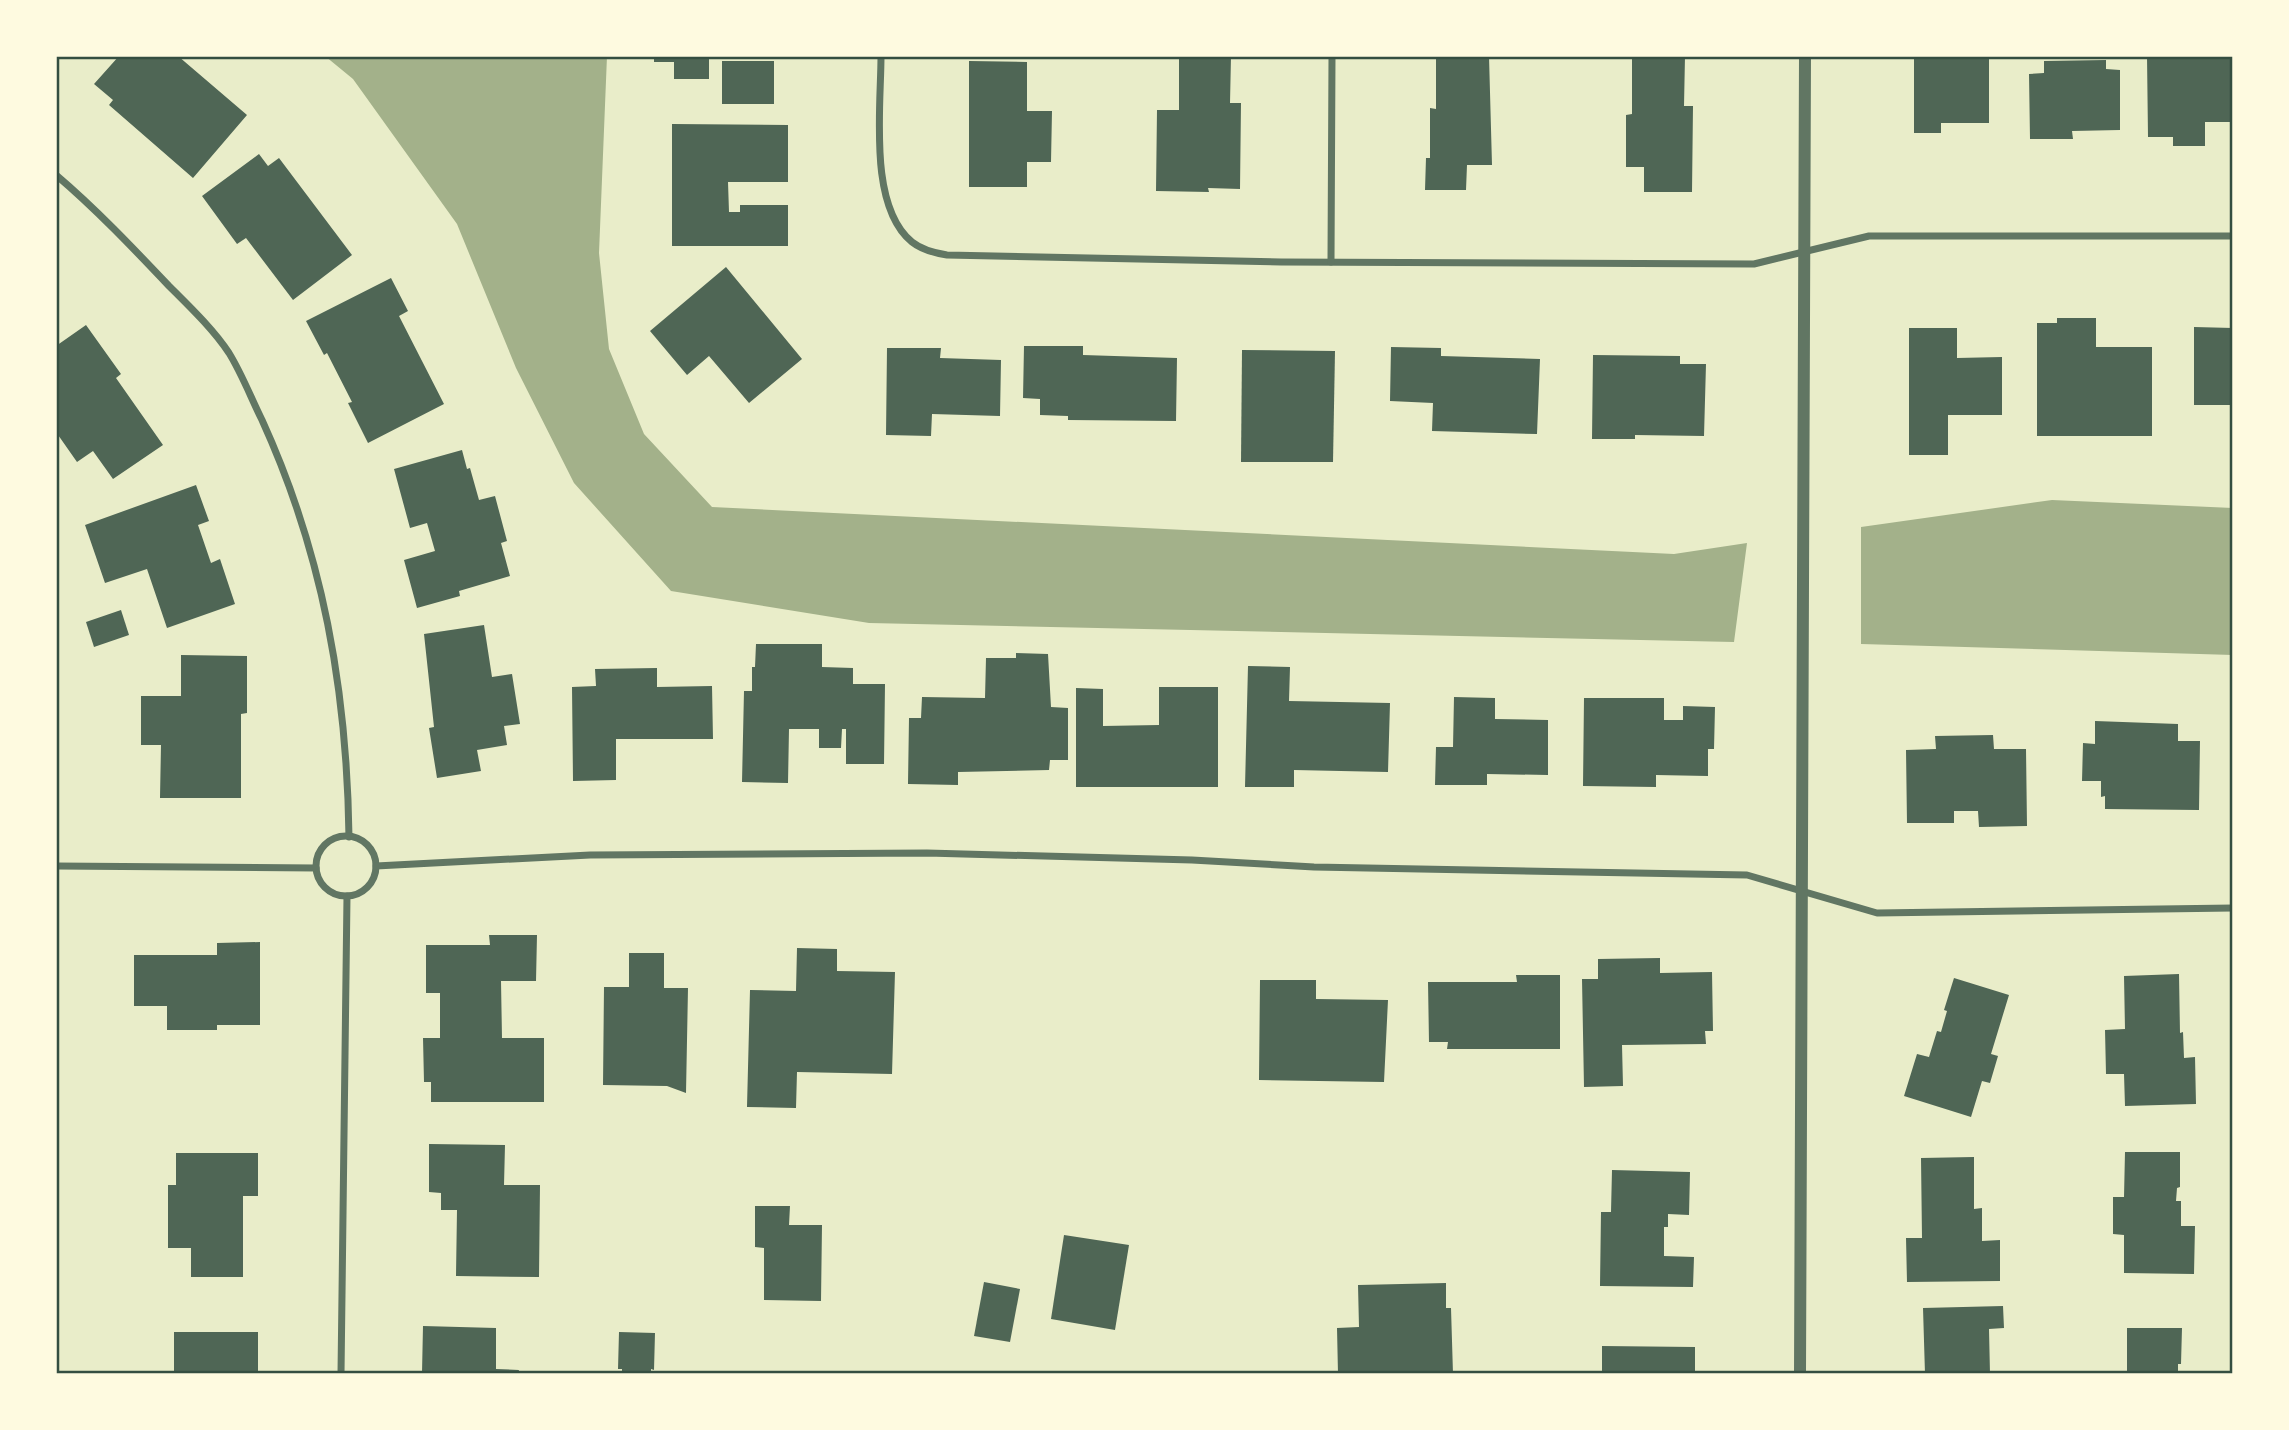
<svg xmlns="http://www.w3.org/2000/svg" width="2289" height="1430" font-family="'Zilla Slab',serif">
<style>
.water{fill:#a3b18a}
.building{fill:#4f6655}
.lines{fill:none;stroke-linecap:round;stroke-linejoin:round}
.minor{stroke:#617663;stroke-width:7}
.tertiary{stroke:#617663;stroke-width:12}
.neatline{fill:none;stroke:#344e41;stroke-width:2.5}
</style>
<rect width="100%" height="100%" fill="#e9edc9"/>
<g class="water">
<polygon points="325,56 607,56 599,253 609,349 644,434 712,507 1674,554 1747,543 1734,642 869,623 671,591 574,483 516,368 457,224 353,79"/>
<polygon points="2052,500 2233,508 2233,655 1861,644 1861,527"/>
</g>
<g class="building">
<polygon points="119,56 158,56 161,59 163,56 178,56 247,115 193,178 109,105 113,100 94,84"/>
<polygon points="654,56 709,56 709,79 674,79 674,62 654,62"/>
<polygon points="1179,56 1231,56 1230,103 1241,103 1240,189 1208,188 1209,192 1156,191 1157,110 1179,110"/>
<polygon points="1436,56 1489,56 1492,165 1467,165 1466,190 1425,190 1426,158 1430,158 1430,108 1436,109"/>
<polygon points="1632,56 1685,56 1684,106 1693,106 1692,192 1644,192 1644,167 1626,167 1626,115 1632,114"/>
<polygon points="1914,56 1989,56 1989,123 1941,123 1941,133 1914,133"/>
<polygon points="2147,56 2233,56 2233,122 2205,122 2205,146 2173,146 2173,137 2148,137"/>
<polygon points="2106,60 2106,69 2120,70 2120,130 2072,131 2073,139 2030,139 2029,74 2044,73 2044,61"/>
<rect x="722" y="61" width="52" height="43"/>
<polygon points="969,61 1027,62 1027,111 1052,111 1051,162 1027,162 1027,187 969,187"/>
<polygon points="672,124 788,125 788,182 728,182 729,212 740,212 740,205 788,205 788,246 672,246"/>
<polygon points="259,154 268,166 279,158 352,255 293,300 246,238 237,244 202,196"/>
<polygon points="726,267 802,359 749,403 709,356 687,375 650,331"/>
<polygon points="391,278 408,311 399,316 444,404 368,443 348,403 352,402 327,353 324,355 306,321"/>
<polygon points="2057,318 2096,318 2096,347 2152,347 2152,436 2037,436 2037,323 2057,323"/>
<polygon points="86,325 121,374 116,378 163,445 113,479 93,451 77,462 56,432 56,346"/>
<polygon points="2194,327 2233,328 2233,405 2194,405"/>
<polygon points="1909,328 1957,328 1957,358 2002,357 2002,415 1948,415 1948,455 1909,455"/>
<polygon points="1024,346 1083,346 1083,355 1177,358 1176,421 1068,420 1068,416 1040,415 1040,399 1023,398"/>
<polygon points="1391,347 1441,348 1441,356 1540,359 1537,434 1432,431 1433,403 1390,401"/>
<polygon points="887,348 941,348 940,358 1001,360 1000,416 932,414 931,436 886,435"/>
<polygon points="1242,350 1335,351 1333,462 1241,462"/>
<polygon points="1593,355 1680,356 1680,364 1706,364 1704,436 1635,435 1635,439 1592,439"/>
<polygon points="462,450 467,469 470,468 479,500 495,496 507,541 501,543 510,576 459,591 460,596 417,608 404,560 435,551 427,523 410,528 394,469"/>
<polygon points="196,485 209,521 198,525 211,563 220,559 235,604 167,628 147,569 105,583 85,525"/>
<polygon points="121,610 129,635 94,647 86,622"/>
<polygon points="484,625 492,677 512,674 520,724 504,726 507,745 477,750 481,771 437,778 429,728 434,727 424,634"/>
<polygon points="756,644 822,644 822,667 853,668 853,684 885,684 884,764 846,764 846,729 842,729 841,748 819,748 819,729 789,729 788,783 742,782 744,691 752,691 752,667 755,667"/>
<polygon points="1016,653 1048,654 1051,707 1068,708 1068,760 1050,760 1049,770 958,772 958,785 908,784 909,718 921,718 922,697 985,698 986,658 1016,658"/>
<polygon points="181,655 247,656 247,713 241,714 241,798 160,798 161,745 141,745 141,696 181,696"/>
<polygon points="1248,666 1290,667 1289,701 1390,703 1388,772 1294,770 1294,787 1245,787"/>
<polygon points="657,668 657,687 712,686 713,739 616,739 616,780 573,781 572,687 596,686 595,669"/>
<polygon points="1159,687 1218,687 1218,787 1076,787 1076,688 1103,689 1103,726 1159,725"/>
<polygon points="1454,697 1495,698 1495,719 1548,720 1548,775 1487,774 1487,785 1435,785 1436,747 1453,747"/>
<polygon points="1584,698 1664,698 1664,720 1683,720 1683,706 1715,707 1714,749 1708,749 1708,776 1656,775 1656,787 1583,786"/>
<polygon points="2095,721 2178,724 2178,741 2200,741 2199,810 2105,809 2105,796 2101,797 2101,781 2082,781 2083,743 2095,744"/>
<polygon points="1993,735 1994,749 2026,749 2027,826 1979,827 1978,811 1954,811 1954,823 1907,823 1906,750 1936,749 1935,736"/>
<polygon points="489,935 537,935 536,981 501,981 502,1038 544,1038 544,1102 431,1102 431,1082 424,1082 423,1038 440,1038 440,993 426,993 426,945 490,945"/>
<polygon points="260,942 260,1025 217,1025 217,1030 167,1030 167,1006 134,1006 134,955 217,955 217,943"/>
<polygon points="797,948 837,949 837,971 895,972 892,1074 797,1072 796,1108 747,1107 750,990 796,991"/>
<polygon points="629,953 664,953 664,988 688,988 686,1093 667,1086 603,1085 604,987 629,987"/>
<polygon points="1660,958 1660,973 1712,972 1713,1031 1705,1031 1706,1044 1622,1045 1623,1086 1584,1087 1582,979 1598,979 1598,959"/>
<polygon points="2179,974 2180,1033 2183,1032 2184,1058 2195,1057 2196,1104 2125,1106 2124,1074 2106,1074 2105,1030 2125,1029 2124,976"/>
<polygon points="1516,975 1560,975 1560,1049 1447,1049 1448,1042 1429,1042 1428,982 1517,982"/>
<polygon points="1954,978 2009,995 1991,1054 1998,1056 1990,1083 1982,1081 1971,1117 1904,1096 1917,1054 1929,1057 1937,1031 1941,1032 1947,1011 1944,1010"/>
<polygon points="1260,980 1316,980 1316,999 1388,1000 1384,1082 1259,1080"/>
<polygon points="429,1144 505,1145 504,1185 540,1185 539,1277 456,1276 457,1210 441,1210 441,1193 429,1192"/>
<polygon points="2125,1152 2180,1152 2180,1187 2177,1188 2176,1201 2181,1201 2181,1226 2195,1226 2194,1274 2124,1273 2124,1235 2113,1234 2113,1197 2124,1197"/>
<polygon points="176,1153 258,1153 258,1196 243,1196 243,1277 191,1277 191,1248 168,1248 168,1185 176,1185"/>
<polygon points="1974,1157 1974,1209 1982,1208 1982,1241 2000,1240 2000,1281 1907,1282 1906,1238 1922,1238 1921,1158"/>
<polygon points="1612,1170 1690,1172 1689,1215 1668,1214 1668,1227 1664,1227 1664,1256 1694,1257 1693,1287 1600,1286 1601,1212 1611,1212"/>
<polygon points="755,1206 790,1206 789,1225 822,1225 821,1301 764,1300 764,1248 755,1247"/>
<polygon points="1064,1235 1129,1245 1115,1330 1051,1319"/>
<polygon points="984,1282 1020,1289 1010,1342 974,1336"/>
<polygon points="1446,1283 1446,1308 1451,1308 1453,1374 1338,1374 1337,1328 1359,1327 1358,1285"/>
<polygon points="2003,1306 2004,1328 1989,1329 1990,1374 1925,1374 1923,1308"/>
<polygon points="423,1326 496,1328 496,1369 519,1370 518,1374 422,1373"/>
<polygon points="2127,1328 2182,1328 2181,1364 2178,1364 2178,1374 2127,1374"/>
<rect x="174" y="1332" width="84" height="42"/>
<polygon points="619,1332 655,1333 654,1370 651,1369 651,1374 622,1374 622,1369 618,1369"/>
<polygon points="1602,1346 1695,1347 1695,1374 1602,1374"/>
</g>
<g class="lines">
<g class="minor">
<path d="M881,56C881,108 868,206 912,242C922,250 934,253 947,255L1281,262L1754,264L1869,236H2233"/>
<path d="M56,175C96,209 133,248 169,286C190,307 213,329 229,353C242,374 251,398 262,420C323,554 347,690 349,837"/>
<polyline points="1331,262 1332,56"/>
<circle cx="346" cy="866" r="30"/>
<polyline points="56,866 316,868"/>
<polyline points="376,866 590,855 927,853 1192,860 1314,867 1747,875 1877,913 2233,908"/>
<polyline points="341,1374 347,896"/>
</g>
<polyline class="tertiary" points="1800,1374 1805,56"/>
</g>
<rect width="2289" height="1430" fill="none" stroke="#fefae0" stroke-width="116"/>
<rect x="58" y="58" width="2173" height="1314" class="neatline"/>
</svg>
